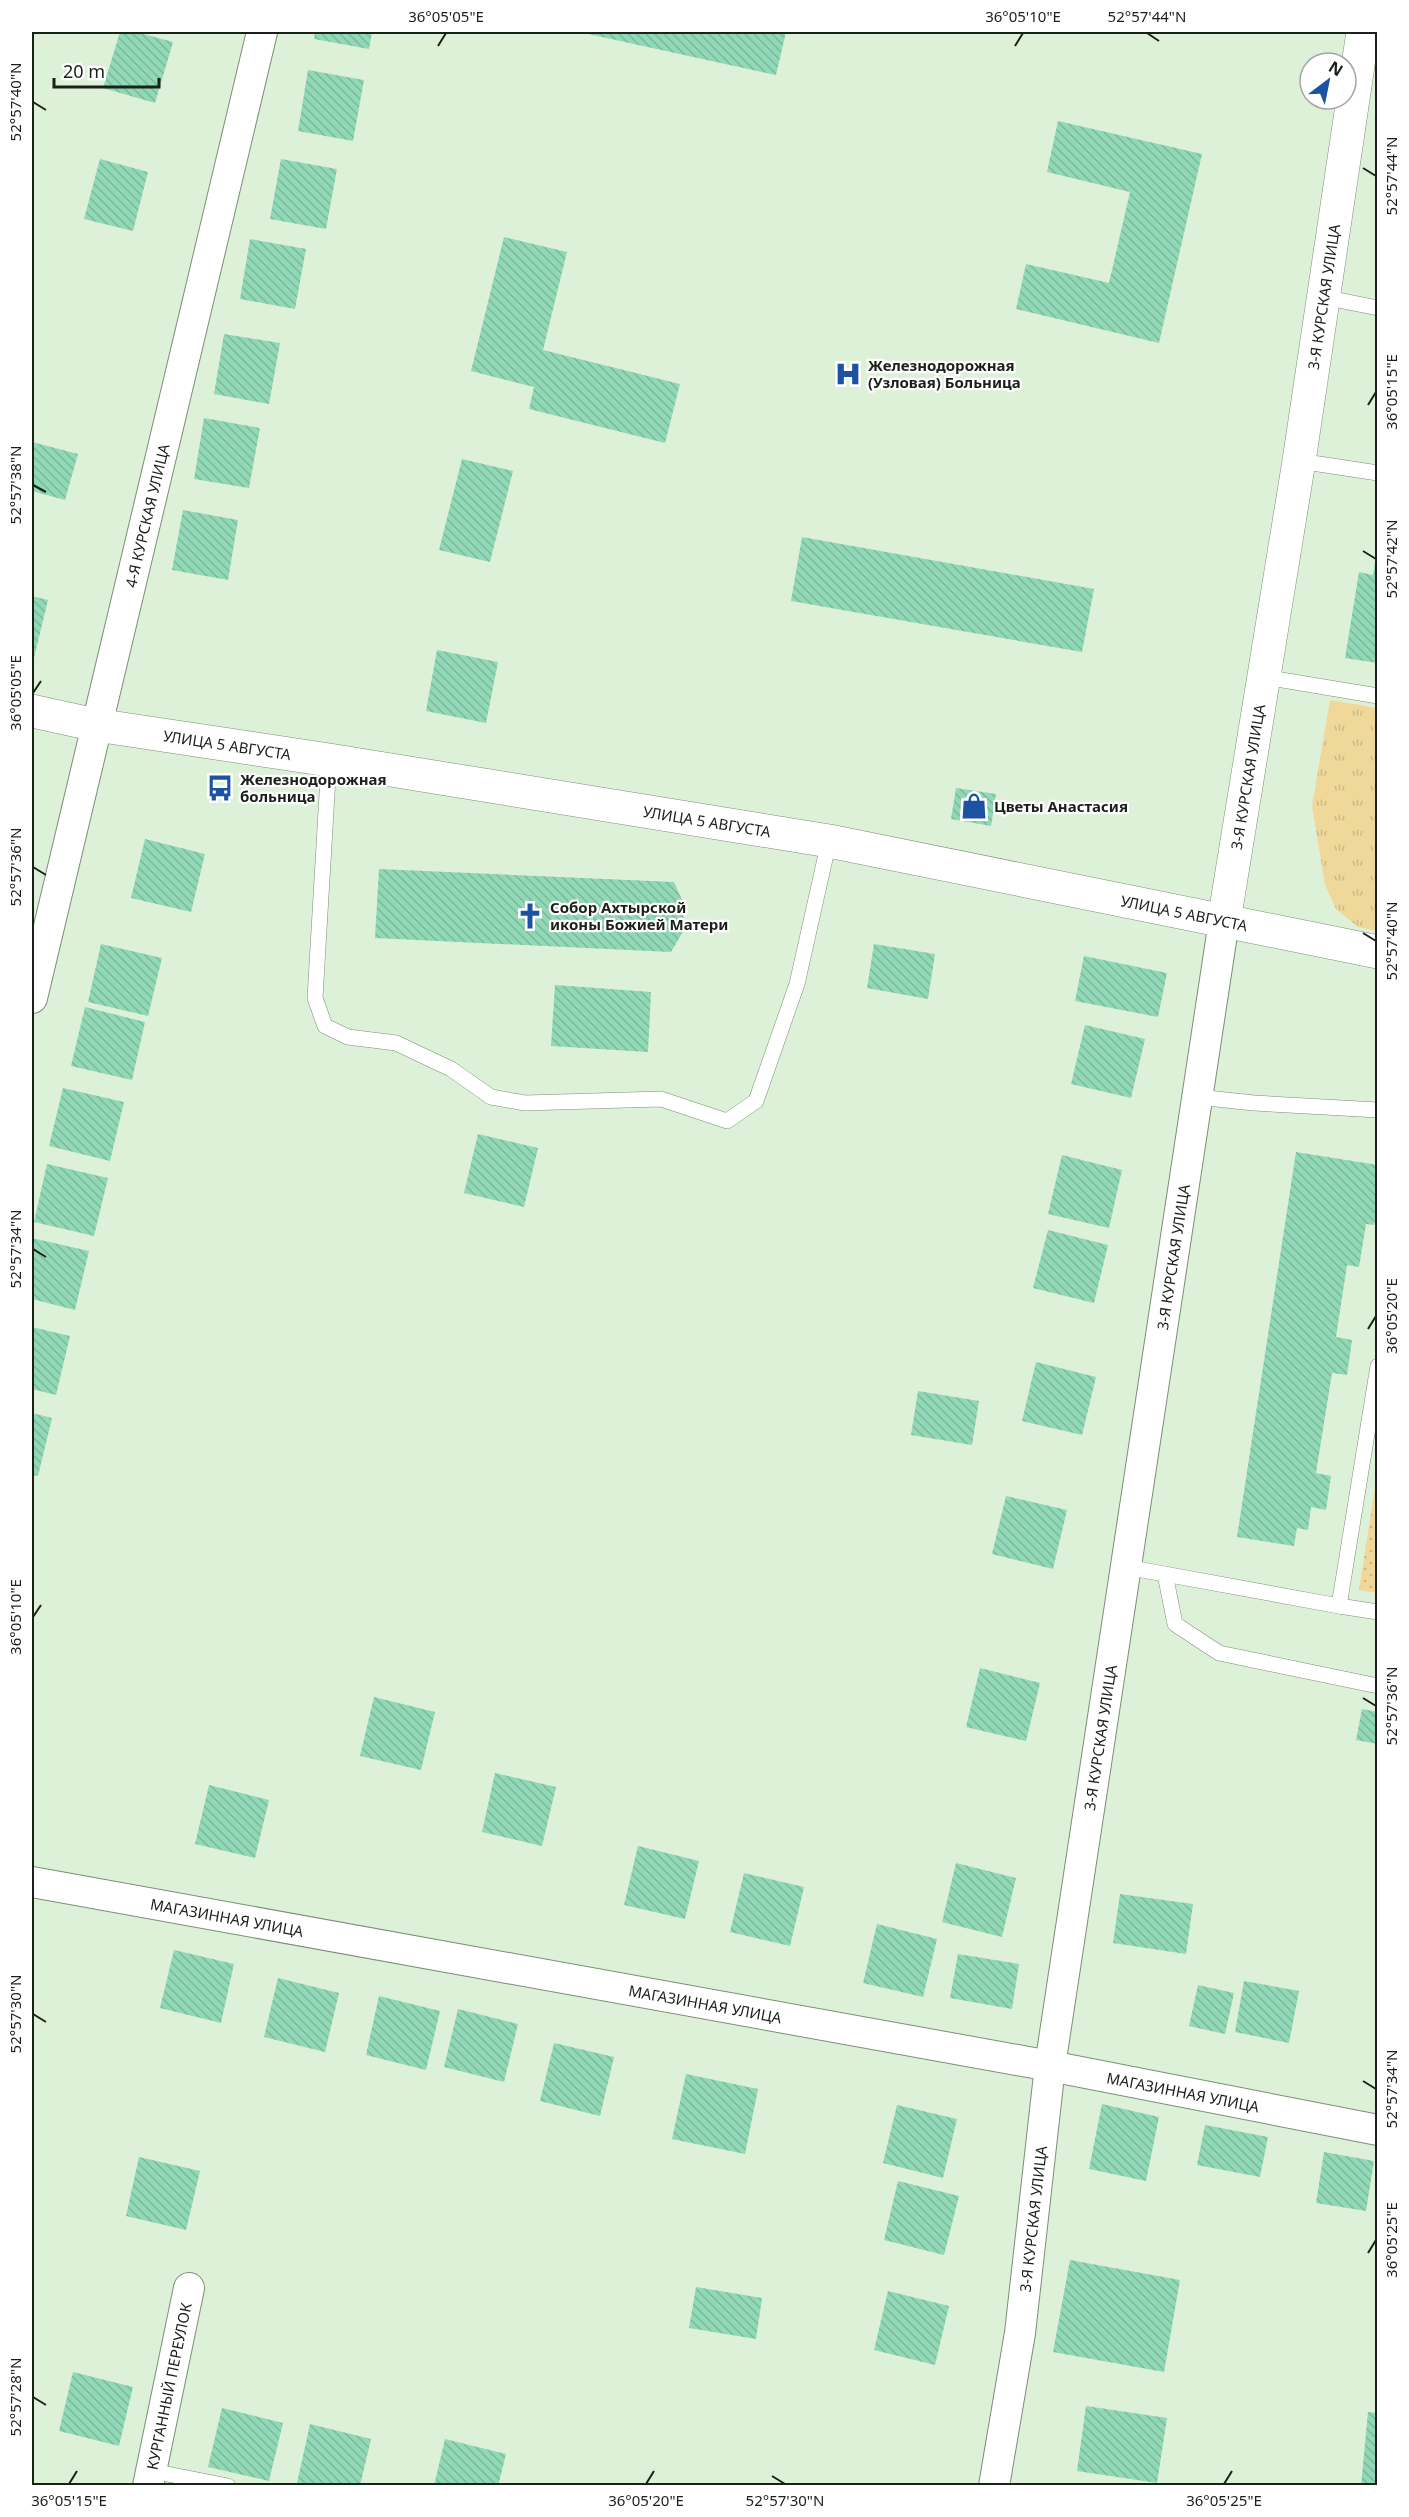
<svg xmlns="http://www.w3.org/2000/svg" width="1409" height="2517" font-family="'Noto Sans',sans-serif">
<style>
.grass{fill:url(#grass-dots)}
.park{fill:url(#park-tufts)}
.building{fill:url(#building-back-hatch)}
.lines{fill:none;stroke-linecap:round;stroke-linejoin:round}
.service-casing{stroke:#7c8e77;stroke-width:16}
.minor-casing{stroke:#7c8e77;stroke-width:32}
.secondary-casing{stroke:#7c8e77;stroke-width:34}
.primary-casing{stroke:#7c8e77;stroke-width:34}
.service{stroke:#fff;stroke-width:15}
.minor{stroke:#fff;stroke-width:30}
.secondary{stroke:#fff;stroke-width:33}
.primary{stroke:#fff;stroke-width:33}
.ticks{fill:none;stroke:#1a2118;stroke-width:2}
.labels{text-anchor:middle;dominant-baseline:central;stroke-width:4.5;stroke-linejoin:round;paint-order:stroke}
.street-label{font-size:15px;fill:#1a2118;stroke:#fff}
.poi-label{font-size:15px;font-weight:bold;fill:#1a2118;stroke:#fff;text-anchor:start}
.neatline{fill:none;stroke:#1a2118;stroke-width:2}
.ticks-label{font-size:15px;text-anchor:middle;fill:#1a2118}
</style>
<defs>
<pattern id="grass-dots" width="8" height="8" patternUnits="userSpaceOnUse" patternTransform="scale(1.5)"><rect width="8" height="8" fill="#efd899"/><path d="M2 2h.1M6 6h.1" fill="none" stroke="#ccb983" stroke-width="1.8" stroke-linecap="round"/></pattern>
<pattern id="park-tufts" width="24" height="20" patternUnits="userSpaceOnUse" patternTransform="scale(1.5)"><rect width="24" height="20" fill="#efd899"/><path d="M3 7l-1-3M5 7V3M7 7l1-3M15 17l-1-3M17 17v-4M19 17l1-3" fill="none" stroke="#ccb983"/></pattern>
<pattern id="building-back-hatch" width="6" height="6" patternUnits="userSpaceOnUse" patternTransform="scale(1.5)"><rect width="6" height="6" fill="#91d8b6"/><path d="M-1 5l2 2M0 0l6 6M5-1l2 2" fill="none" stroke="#7cb99c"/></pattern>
</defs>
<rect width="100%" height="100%" fill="#ddf1d8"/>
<polygon class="grass" points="1377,1475 1377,1593 1359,1590"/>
<polygon class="park" points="1330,700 1377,708 1377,931 1358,927 1336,909 1325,885 1312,806"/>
<g class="building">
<polygon points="120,32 136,32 173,42 155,103 103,88"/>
<polygon points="315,32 372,32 369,49 314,39"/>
<polygon points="579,32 786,32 776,75"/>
<polygon points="308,70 364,80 353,141 298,131"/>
<polygon points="1058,121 1202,154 1159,343 1016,309 1026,264 1109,283 1130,192 1047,172"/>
<polygon points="100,159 148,172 133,231 84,219"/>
<polygon points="281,159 337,169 326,229 270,219"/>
<polygon points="504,237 567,252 543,350 680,384 665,443 529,409 534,387 471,371"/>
<polygon points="250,239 306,249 295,309 240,299"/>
<polygon points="224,334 280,343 269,404 214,394"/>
<polygon points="204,418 260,428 249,488 194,479"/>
<polygon points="32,442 78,454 65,500 32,491"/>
<polygon points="462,459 513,471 490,562 439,550"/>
<polygon points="183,510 238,520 228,580 172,570"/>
<polygon points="802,537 1094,589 1082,652 791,601"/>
<polygon points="1376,556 1378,556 1378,663 1345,658 1359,572 1373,575"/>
<polygon points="32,596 48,600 34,658 32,658"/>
<polygon points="437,650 498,662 486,723 426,711"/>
<polygon points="956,788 996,794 991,826 951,819"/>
<polygon points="145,839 205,854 191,912 131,898"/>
<polygon points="379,869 674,882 683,902 684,930 671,952 375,938"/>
<polygon points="101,944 162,958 148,1016 88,1002"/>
<polygon points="874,944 935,954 928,999 867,988"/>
<polygon points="1084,956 1167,973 1158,1017 1075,1001"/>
<polygon points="555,985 651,992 648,1052 551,1046"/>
<polygon points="85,1007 145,1022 132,1080 71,1066"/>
<polygon points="1085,1025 1145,1039 1131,1098 1071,1084"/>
<polygon points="63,1088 124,1102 110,1161 49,1146"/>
<polygon points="478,1134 538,1148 524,1207 464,1193"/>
<polygon points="1296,1152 1378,1165 1378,1206 1374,1225 1366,1224 1359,1267 1347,1265 1336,1337 1352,1340 1347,1375 1332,1373 1316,1473 1331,1476 1326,1510 1311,1507 1308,1530 1297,1528 1294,1546 1237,1537"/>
<polygon points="1062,1155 1122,1170 1109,1228 1048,1214"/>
<polygon points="47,1164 108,1178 94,1236 34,1222"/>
<polygon points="1048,1230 1108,1245 1094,1303 1033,1288"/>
<polygon points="32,1238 89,1251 75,1310 32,1299"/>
<polygon points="32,1327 70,1336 56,1395 32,1389"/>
<polygon points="1036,1362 1096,1377 1082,1435 1022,1421"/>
<polygon points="918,1391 979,1401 972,1445 911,1435"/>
<polygon points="32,1413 52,1418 38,1476 32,1475"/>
<polygon points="1006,1496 1067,1510 1053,1569 992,1554"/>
<polygon points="980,1668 1040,1683 1026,1741 966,1727"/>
<polygon points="374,1697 435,1712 421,1770 360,1756"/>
<polygon points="1362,1709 1378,1712 1378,1744 1356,1740"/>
<polygon points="495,1773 556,1787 542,1846 482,1832"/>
<polygon points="209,1785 269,1800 255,1858 195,1844"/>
<polygon points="638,1846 699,1861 685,1919 624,1905"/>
<polygon points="956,1863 1016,1878 1002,1937 942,1922"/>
<polygon points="744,1873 804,1887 790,1946 730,1932"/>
<polygon points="1120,1894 1193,1904 1186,1954 1113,1943"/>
<polygon points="877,1924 937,1939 923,1997 863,1983"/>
<polygon points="174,1950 234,1964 221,2023 160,2008"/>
<polygon points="958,1954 1019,1964 1012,2009 950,1998"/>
<polygon points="278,1978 339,1993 325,2052 264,2037"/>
<polygon points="1244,1981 1299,1991 1289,2043 1235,2032"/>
<polygon points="1198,1985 1234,1993 1225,2034 1189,2026"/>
<polygon points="379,1996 440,2011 426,2070 366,2055"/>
<polygon points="458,2009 518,2024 504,2082 444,2067"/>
<polygon points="554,2043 614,2057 600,2116 540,2101"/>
<polygon points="686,2074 758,2089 745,2154 672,2139"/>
<polygon points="1102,2104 1159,2117 1146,2181 1089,2169"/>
<polygon points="897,2105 957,2119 943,2178 883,2163"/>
<polygon points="1205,2125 1268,2137 1260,2177 1197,2165"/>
<polygon points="1324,2152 1374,2161 1366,2211 1316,2203"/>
<polygon points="139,2157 200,2171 186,2230 126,2216"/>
<polygon points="898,2181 959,2196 944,2255 884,2240"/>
<polygon points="1070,2260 1180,2280 1164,2372 1053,2352"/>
<polygon points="696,2287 762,2298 756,2339 689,2328"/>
<polygon points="888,2291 949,2306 935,2365 874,2350"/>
<polygon points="73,2372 133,2387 119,2446 59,2431"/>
<polygon points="1086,2406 1167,2418 1157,2483 1077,2471"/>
<polygon points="222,2408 283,2423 269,2481 208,2467"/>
<polygon points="1368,2412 1378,2413 1378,2486 1361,2486"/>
<polygon points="310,2424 371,2439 360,2486 308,2486 297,2483"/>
<polygon points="445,2439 506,2454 498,2486 434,2486"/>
</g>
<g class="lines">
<g class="service-casing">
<g id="service">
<polyline points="1323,297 1378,308"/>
<polyline points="1299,461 1378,473"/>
<polyline points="1264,677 1378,696"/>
<polyline points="329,760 315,998 325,1026 348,1037 396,1043 451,1069 491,1097 525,1103 661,1099 727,1121 756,1101 797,984 829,841"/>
<polyline points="1197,1097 1254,1103 1378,1110"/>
<polyline points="1126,1567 1339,1606 1378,1366"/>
<polyline points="1165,1574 1175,1624 1219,1653 1378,1686"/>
<polyline points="1339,1606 1378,1612"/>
<polyline points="152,2471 228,2486"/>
</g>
</g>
<g class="minor-casing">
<g id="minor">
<path id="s1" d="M32,998L262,32"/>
<path id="s2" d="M32,1882L1050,2066L1378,2130"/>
<path id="s3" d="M148,2486L189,2288"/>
<path id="s4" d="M994,2486L1020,2333L1050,2066L1224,921"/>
</g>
</g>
<g class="secondary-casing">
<g id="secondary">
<path id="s5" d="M1224,921L1299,461L1363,32"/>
</g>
</g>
<g class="primary-casing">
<g id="primary">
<path id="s6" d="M32,711L96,725L329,760L829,841L1378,952"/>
</g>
</g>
<use href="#service" class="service"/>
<use href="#minor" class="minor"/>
<use href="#secondary" class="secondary"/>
<use href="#primary" class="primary"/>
</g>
<path class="ticks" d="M1147,33L1159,41M438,46L446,33M1015,46L1023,33M33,102L46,110M1363,168L1376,176M1368,405L1376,392M33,485L46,492M1363,551L1376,559M33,693L41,681M33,867L46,875M1363,933L1376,941M33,1249L46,1257M1368,1329L1376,1316M33,1617L41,1605M1363,1698L1376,1706M33,2014L46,2022M1363,2081L1376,2089M1368,2253L1376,2240M33,2397L46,2405M772,2476L785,2484M69,2484L77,2471M646,2484L654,2471M1224,2484L1232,2471"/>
<defs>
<g id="hospital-bare" transform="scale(2.07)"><path d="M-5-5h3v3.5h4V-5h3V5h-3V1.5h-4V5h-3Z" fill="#1c52a4" stroke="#fff" stroke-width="2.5" paint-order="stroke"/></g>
<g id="bus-bare" transform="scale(2.07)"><path d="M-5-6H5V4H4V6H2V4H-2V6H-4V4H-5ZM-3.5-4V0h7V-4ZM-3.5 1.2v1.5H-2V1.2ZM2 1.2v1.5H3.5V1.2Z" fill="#1c52a4" stroke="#fff" stroke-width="2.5" paint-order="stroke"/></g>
<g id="shop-bare" transform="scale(2.07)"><path d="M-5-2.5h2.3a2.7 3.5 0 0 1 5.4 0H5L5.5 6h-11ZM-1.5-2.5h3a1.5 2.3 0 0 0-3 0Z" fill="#1c52a4" stroke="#fff" stroke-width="2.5" paint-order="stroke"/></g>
<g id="church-bare" transform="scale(2.07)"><path d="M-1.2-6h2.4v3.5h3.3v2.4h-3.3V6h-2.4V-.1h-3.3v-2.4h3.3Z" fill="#1c52a4" stroke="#fff" stroke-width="2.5" paint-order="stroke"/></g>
</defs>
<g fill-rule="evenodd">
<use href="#hospital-bare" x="848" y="374"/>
<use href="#bus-bare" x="220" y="788"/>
<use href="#shop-bare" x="974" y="806"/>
<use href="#church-bare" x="530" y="916"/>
</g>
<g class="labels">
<g class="street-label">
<text stroke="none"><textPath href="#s5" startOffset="632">3-Я КУРСКАЯ УЛИЦА</textPath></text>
<text stroke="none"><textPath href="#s1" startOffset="496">4-Я КУРСКАЯ УЛИЦА</textPath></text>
<text stroke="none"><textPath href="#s6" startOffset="198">УЛИЦА 5 АВГУСТА</textPath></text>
<text stroke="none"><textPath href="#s5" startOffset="146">3-Я КУРСКАЯ УЛИЦА</textPath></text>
<text stroke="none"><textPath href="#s6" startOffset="684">УЛИЦА 5 АВГУСТА</textPath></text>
<text stroke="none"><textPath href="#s6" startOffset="1170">УЛИЦА 5 АВГУСТА</textPath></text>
<text stroke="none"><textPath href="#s4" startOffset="1242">3-Я КУРСКАЯ УЛИЦА</textPath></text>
<text stroke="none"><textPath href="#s4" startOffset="756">3-Я КУРСКАЯ УЛИЦА</textPath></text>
<text stroke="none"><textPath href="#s2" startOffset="198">МАГАЗИННАЯ УЛИЦА</textPath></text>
<text stroke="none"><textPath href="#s2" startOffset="684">МАГАЗИННАЯ УЛИЦА</textPath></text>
<text stroke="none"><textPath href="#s2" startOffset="1170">МАГАЗИННАЯ УЛИЦА</textPath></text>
<text stroke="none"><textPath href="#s4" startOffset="270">3-Я КУРСКАЯ УЛИЦА</textPath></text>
<text stroke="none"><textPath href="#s3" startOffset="102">КУРГАННЫЙ ПЕРЕУЛОК</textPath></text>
</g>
<g class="poi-label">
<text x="868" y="365">Железнодорожная<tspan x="868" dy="17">(Узловая) Больница</tspan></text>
<text x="240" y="779">Железнодорожная<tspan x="240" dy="17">больница</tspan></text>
<text x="994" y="806">Цветы Анастасия</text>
<text x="550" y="907">Собор Ахтырской<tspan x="550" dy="17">иконы Божией Матери</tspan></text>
</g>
</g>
<rect width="1409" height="2517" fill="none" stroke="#ffffff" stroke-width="66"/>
<g transform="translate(1328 81) rotate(32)"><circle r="28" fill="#ffffff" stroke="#a3a6a3" stroke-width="1.5"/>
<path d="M0-4.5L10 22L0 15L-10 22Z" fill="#1c52a4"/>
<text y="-9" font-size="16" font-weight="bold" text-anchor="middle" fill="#1a2118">N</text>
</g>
<path d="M54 78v9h105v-9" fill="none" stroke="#1a2118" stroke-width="3"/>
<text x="63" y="78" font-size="18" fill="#1a2118" stroke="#ffffff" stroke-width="4.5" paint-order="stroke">20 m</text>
<rect x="33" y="33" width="1343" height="2451" class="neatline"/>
<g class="ticks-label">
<text x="446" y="22">36°05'05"E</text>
<text x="1023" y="22">36°05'10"E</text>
<text x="1147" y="22">52°57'44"N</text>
<text transform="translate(16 102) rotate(-90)" y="5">52°57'40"N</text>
<text transform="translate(1392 176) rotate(-90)" y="5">52°57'44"N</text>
<text transform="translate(1392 392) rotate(-90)" y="5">36°05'15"E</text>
<text transform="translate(16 485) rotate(-90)" y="5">52°57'38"N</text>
<text transform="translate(1392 559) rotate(-90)" y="5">52°57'42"N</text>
<text transform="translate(16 693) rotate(-90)" y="5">36°05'05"E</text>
<text transform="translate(16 867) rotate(-90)" y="5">52°57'36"N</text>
<text transform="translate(1392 941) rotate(-90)" y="5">52°57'40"N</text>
<text transform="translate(16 1249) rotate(-90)" y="5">52°57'34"N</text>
<text transform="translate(1392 1316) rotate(-90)" y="5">36°05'20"E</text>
<text transform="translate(16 1617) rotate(-90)" y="5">36°05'10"E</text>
<text transform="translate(1392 1706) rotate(-90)" y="5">52°57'36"N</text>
<text transform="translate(16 2014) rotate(-90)" y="5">52°57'30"N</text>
<text transform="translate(1392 2089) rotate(-90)" y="5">52°57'34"N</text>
<text transform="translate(1392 2240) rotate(-90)" y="5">36°05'25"E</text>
<text transform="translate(16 2397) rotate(-90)" y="5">52°57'28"N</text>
<text x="69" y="2506">36°05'15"E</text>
<text x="646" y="2506">36°05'20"E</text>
<text x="785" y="2506">52°57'30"N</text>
<text x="1224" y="2506">36°05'25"E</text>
</g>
</svg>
